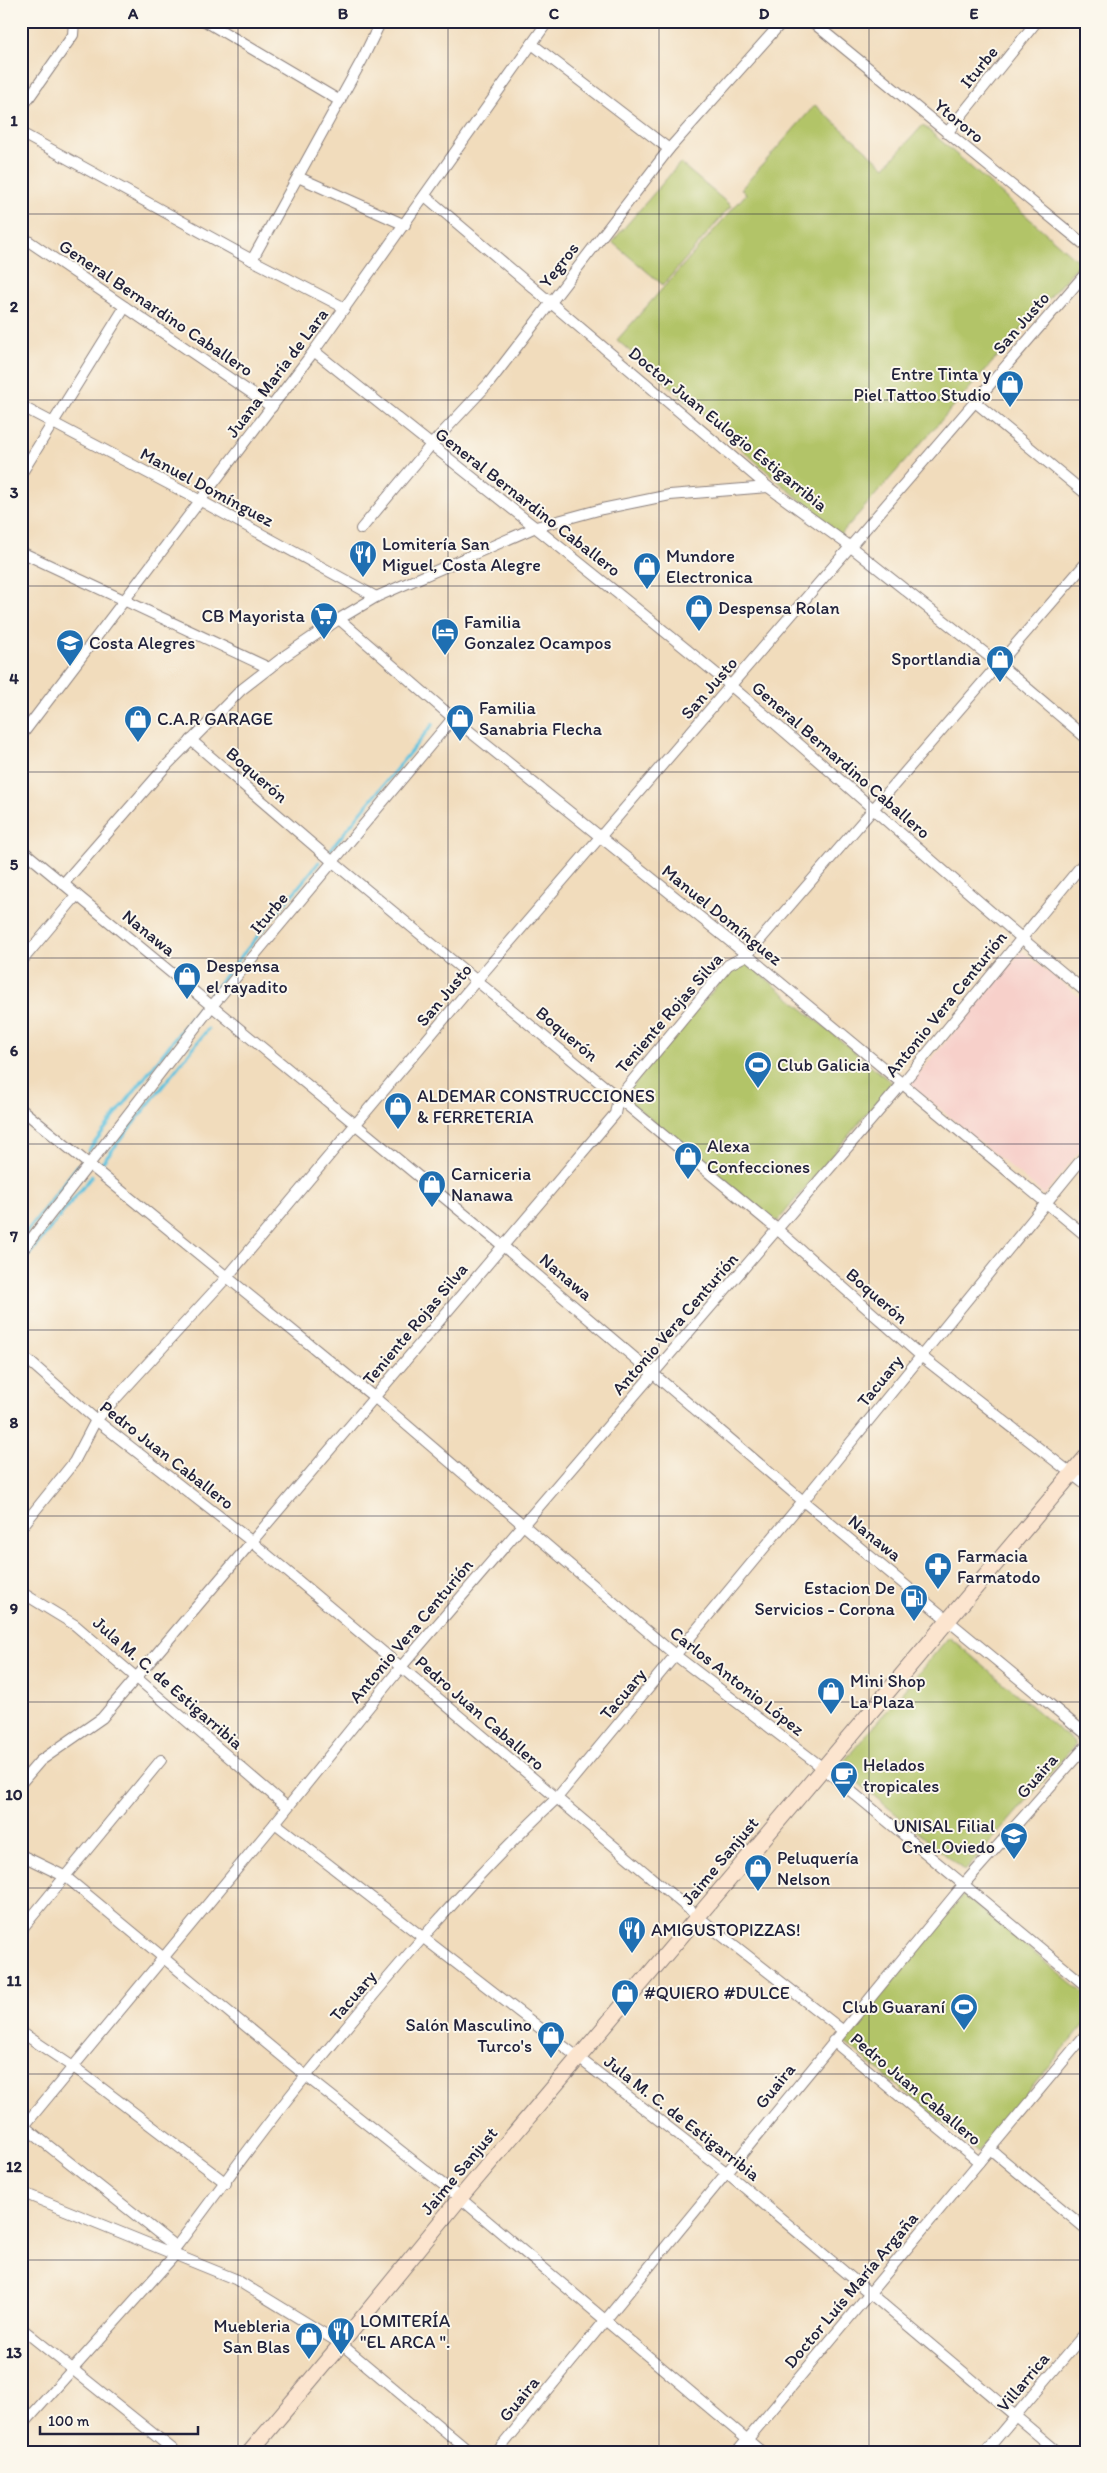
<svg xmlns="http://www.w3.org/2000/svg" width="1107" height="2473" font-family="Itim,sans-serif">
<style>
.built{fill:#f7d0ca}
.green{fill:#b2c467;stroke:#6a7351}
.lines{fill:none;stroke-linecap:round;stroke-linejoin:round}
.stream{stroke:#61c3df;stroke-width:3}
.street-casing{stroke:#8a7f7c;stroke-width:12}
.secondary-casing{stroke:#8a7f7c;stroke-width:17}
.street{stroke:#fff;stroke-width:10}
.secondary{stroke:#fce5cf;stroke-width:15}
.grid{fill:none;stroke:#22223b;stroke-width:1;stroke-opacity:0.55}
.labels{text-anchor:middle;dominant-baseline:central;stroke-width:4;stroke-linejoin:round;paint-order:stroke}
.street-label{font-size:18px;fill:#22223b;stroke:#fbf7ec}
.poi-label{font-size:18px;fill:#22223b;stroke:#fbf7ec;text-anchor:start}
.neatline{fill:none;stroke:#22223b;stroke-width:2}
.grid-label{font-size:16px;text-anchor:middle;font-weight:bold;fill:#22223b}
</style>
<rect width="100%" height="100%" fill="#fbf7ec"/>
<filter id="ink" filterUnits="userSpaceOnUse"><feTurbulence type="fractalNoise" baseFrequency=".02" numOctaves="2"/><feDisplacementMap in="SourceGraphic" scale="10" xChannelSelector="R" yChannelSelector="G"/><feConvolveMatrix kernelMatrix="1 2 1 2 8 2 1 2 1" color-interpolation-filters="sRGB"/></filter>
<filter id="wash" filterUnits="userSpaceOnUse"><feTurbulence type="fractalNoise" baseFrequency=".0096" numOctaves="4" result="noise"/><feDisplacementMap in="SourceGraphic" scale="20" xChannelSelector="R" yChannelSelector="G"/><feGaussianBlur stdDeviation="1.12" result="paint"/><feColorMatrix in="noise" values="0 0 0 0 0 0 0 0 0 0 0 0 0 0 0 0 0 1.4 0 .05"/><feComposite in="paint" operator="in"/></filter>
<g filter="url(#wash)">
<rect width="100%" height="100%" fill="#f1dcbc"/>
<polygon class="built" points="1022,951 1086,1002 1086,1143 1044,1195 910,1084"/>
<g class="green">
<polygon points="815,105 885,167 923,125 1080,263 840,535 617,340 746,194 741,189"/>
<polygon points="680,163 731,206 663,285 612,242"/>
<polygon points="745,961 892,1083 777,1222 773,1218 771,1219 629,1101 630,1099 625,1095 732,968"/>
<polygon points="949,1637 1076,1744 965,1871 839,1767"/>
<polygon points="963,1895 1086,1995 1086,2022 978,2152 843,2041"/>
</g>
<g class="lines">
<g class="stream">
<polyline points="331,849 433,724"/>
<polyline points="210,994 319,862"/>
<polyline points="88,1151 199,1007"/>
<polyline points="102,1163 208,1029"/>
<polyline points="21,1239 78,1165"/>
<polyline points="21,1265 92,1176"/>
</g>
</g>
</g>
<g filter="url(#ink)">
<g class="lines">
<g class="street-casing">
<g id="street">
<polyline points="205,21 340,101"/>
<polyline points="811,21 1086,246"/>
<polyline points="532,44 669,149"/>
<polyline points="21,109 73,35 74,21"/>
<polyline points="21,133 252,260 345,308"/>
<polyline points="947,133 1037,21"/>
<polyline points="298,177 405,225"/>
<polyline points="425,196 768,487 851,547 1000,665 1086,738"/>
<polyline points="21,236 272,407"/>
<polyline points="252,260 362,60 381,21"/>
<path d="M314,351C453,463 594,572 731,686C850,786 965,893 1086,992"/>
<polyline points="975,402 1086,494"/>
<polyline points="21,406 201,501 376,597"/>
<polyline points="21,474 125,307"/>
<polyline points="361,529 431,445 489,383 669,149 783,21"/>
<polyline points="21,552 269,668"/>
<polyline points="339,619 453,718 747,955 1086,1236"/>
<polyline points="21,736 314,351 548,21"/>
<polyline points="191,740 333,862 778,1230 921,1356 1086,1485"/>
<polyline points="21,849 503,1246 803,1501 1086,1734"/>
<polyline points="63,884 167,765 241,690 286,655 339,619 376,597 536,527 602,509 670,495 768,487"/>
<polyline points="21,962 77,895"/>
<polyline points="21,1109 374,1397 675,1655 823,1768 1086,1986"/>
<polyline points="21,1252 212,1006 453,718"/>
<polyline points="29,1361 96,1420 251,1541 697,1916 842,2030"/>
<polyline points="21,1528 74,1462 96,1420 228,1276 476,981 1086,273"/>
<polyline points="21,1592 75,1625 287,1807"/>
<polyline points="21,1783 40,1761 102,1718 615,1114 618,1098 728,965 747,955 1086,563"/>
<polyline points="275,1823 726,2172 1058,2452"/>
<polyline points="21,1855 66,1877 306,2076 460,2198 762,2452"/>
<polyline points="21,1930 161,1760"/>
<polyline points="21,2032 82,2073 226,2183"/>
<polyline points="833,2041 979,2162"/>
<polyline points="21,2124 176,2247 174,2256 21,2427"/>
<polyline points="24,2126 275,1823 401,1667 902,1084 1086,860"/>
<polyline points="990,2149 1086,2229"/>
<polyline points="21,2192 235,2279 341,2344 470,2452"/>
<path d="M176,2247C220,2190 261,2130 307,2075C385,1980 466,1883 556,1799L803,1501L1086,1154"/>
<polyline points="21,2328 176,2452"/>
<polyline points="497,2452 964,1884 1086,1746"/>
<polyline points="737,2452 1086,2034"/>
<polyline points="985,2452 1086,2332"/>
</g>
</g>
<g class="secondary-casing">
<polyline id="secondary" points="250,2452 341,2344 460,2198 1086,1457"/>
</g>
<use href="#street" class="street"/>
<use href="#secondary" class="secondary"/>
</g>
</g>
<path class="grid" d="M238,21V2452M448,21V2452M659,21V2452M869,21V2452M21,214H1086M21,400H1086M21,586H1086M21,772H1086M21,958H1086M21,1144H1086M21,1330H1086M21,1516H1086M21,1702H1086M21,1888H1086M21,2074H1086M21,2260H1086"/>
<defs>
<g id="shop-pin" transform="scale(1.4375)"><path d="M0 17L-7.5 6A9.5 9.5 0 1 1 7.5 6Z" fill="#1f6fb2" stroke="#fbf7ec"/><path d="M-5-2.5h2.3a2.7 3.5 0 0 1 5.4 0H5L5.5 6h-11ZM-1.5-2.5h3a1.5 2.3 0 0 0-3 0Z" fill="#fff"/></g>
<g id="restaurant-pin" transform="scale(1.4375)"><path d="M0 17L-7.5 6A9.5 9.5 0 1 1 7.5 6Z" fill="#1f6fb2" stroke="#fbf7ec"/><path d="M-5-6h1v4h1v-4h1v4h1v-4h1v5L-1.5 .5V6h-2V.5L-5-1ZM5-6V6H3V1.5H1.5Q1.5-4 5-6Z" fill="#fff"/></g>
<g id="supermarket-pin" transform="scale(1.4375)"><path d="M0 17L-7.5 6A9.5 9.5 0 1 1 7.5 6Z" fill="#1f6fb2" stroke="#fbf7ec"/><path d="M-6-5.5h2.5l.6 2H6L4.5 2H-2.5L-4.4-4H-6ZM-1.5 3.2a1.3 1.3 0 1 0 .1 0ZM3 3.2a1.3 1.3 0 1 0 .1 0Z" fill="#fff"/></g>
<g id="hotel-pin" transform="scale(1.4375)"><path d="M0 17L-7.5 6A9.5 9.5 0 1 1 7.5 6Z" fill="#1f6fb2" stroke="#fbf7ec"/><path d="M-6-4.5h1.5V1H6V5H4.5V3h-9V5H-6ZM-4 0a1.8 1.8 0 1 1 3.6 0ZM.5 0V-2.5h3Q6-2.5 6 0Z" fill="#fff"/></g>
<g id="school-pin" transform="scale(1.4375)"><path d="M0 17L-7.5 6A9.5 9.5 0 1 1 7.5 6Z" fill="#1f6fb2" stroke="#fbf7ec"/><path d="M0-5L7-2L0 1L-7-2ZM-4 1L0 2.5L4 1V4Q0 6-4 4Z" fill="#fff"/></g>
<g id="stadium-pin" transform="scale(1.4375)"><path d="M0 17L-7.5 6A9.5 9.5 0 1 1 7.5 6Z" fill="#1f6fb2" stroke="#fbf7ec"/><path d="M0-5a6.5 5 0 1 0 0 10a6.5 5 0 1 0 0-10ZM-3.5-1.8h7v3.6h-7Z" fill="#fff"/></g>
<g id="pharmacy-pin" transform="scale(1.4375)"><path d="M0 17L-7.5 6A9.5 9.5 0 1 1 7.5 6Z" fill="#1f6fb2" stroke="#fbf7ec"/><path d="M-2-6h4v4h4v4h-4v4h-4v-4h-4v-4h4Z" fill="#fff"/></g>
<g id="fuel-pin" transform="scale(1.4375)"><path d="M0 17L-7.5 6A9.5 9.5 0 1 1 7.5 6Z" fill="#1f6fb2" stroke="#fbf7ec"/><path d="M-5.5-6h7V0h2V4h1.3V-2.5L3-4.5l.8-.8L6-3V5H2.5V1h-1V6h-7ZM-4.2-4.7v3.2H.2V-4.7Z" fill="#fff"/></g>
<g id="cafe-pin" transform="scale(1.4375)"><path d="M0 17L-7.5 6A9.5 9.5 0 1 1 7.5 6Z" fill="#1f6fb2" stroke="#fbf7ec"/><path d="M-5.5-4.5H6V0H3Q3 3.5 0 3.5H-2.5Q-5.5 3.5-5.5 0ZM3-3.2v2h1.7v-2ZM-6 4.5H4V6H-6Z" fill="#fff"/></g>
<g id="university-pin" transform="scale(1.4375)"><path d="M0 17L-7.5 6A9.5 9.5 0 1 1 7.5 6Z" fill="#1f6fb2" stroke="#fbf7ec"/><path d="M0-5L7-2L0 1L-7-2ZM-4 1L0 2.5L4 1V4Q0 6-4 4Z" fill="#fff"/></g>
</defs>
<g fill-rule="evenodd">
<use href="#shop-pin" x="1010" y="384"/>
<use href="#restaurant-pin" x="363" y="554"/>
<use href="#shop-pin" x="647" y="566"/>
<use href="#shop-pin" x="699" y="608"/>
<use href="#supermarket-pin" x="324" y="616"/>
<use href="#hotel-pin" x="445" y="632"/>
<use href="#school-pin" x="70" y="643"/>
<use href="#shop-pin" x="1000" y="659"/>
<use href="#shop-pin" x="460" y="718"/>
<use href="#shop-pin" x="138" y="719"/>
<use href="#shop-pin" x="187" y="976"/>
<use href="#stadium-pin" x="758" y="1065"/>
<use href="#shop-pin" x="398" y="1106"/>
<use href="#shop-pin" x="688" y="1156"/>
<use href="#shop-pin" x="432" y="1184"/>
<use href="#pharmacy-pin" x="938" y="1566"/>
<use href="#fuel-pin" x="914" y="1598"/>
<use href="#shop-pin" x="831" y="1691"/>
<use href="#cafe-pin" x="844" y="1775"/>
<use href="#university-pin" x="1014" y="1836"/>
<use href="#shop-pin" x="758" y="1868"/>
<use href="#restaurant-pin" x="632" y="1930"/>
<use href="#shop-pin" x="625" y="1993"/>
<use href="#stadium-pin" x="964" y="2007"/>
<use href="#shop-pin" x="551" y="2035"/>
<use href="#restaurant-pin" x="341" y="2331"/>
<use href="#shop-pin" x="309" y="2336"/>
</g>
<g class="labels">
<g class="street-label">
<text transform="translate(979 67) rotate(-51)">Iturbe</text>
<text transform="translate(959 121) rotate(39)">Ytororo</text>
<text transform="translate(559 265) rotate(-52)">Yegros</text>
<text transform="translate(156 308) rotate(34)">General Bernardino Caballero</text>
<text transform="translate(1021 323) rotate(-49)">San Justo</text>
<text transform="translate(277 373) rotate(-53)">Juana María de Lara</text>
<text transform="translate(728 429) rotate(39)">Doctor Juan Eulogio Estigarribia</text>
<text transform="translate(207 487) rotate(28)">Manuel Domínguez</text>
<text transform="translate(528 502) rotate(38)">General Bernardino Caballero</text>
<text transform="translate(709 688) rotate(-49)">San Justo</text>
<text transform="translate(841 760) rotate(41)">General Bernardino Caballero</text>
<text transform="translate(257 775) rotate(41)">Boquerón</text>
<text transform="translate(269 913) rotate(-50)">Iturbe</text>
<text transform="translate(722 915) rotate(39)">Manuel Domínguez</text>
<text transform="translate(149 933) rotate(39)">Nanawa</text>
<text transform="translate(444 995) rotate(-50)">San Justo</text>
<text transform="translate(946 1004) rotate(-51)">Antonio Vera Centurión</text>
<text transform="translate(669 1013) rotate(-49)">Teniente Rojas Silva</text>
<text transform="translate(567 1034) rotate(40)">Boquerón</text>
<text transform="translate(566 1277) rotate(40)">Nanawa</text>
<text transform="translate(877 1296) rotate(41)">Boquerón</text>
<text transform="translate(415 1324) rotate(-50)">Teniente Rojas Silva</text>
<text transform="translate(675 1324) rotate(-49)">Antonio Vera Centurión</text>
<text transform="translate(880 1381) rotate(-51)">Tacuary</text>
<text transform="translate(167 1455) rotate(38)">Pedro Juan Caballero</text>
<text transform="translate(875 1538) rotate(39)">Nanawa</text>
<text transform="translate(411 1631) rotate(-50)">Antonio Vera Centurión</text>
<text transform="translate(737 1681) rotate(38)">Carlos Antonio López</text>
<text transform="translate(168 1683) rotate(41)">Jula M. C. de Estigarribia</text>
<text transform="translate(623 1694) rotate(-50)">Tacuary</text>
<text transform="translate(480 1713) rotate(41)">Pedro Juan Caballero</text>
<text transform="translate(1037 1776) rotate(-49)">Guaira</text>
<text transform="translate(720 1861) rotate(-50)">Jaime Sanjust</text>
<text transform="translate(353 1996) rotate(-49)">Tacuary</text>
<text transform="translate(775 2086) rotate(-51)">Guaira</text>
<text transform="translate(916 2089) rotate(40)">Pedro Juan Caballero</text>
<text transform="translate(682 2118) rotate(38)">Jula M. C. de Estigarribia</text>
<text transform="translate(459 2171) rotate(-50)">Jaime Sanjust</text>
<text transform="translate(851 2290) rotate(-50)">Doctor Luís María Argaña</text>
<text transform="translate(1023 2382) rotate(-50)">Villarrica</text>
<text transform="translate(519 2399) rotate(-51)">Guaira</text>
</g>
<g class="poi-label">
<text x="991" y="374" text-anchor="end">Entre Tinta y<tspan x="991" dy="21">Piel Tattoo Studio</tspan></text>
<text x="382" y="544">Lomitería San<tspan x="382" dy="21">Miguel, Costa Alegre</tspan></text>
<text x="666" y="556">Mundore<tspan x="666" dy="21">Electronica</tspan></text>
<text x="718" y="608">Despensa Rolan</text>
<text x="305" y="616" text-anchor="end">CB Mayorista</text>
<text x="464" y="622">Familia<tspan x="464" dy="21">Gonzalez Ocampos</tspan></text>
<text x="89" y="643">Costa Alegres</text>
<text x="981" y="659" text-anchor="end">Sportlandia</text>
<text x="479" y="708">Familia<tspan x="479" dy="21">Sanabria Flecha</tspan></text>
<text x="157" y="719">C.A.R GARAGE</text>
<text x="206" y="966">Despensa<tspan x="206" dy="21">el rayadito</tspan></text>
<text x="777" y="1065">Club Galicia</text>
<text x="417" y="1096">ALDEMAR CONSTRUCCIONES<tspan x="417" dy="21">&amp; FERRETERIA</tspan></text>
<text x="707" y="1146">Alexa<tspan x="707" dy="21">Confecciones</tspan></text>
<text x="451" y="1174">Carniceria<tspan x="451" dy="21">Nanawa</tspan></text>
<text x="957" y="1556">Farmacia<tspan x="957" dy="21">Farmatodo</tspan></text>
<text x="895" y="1588" text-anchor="end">Estacion De<tspan x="895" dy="21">Servicios - Corona</tspan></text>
<text x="850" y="1681">Mini Shop<tspan x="850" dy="21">La Plaza</tspan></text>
<text x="863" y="1765">Helados<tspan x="863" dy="21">tropicales</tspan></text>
<text x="995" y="1826" text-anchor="end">UNISAL Filial<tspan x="995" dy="21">Cnel.Oviedo</tspan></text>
<text x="777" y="1858">Peluquería<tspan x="777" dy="21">Nelson</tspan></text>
<text x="651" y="1930">AMIGUSTOPIZZAS!</text>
<text x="644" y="1993">#QUIERO #DULCE</text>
<text x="945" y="2007" text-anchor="end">Club Guaraní</text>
<text x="532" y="2025" text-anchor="end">Salón Masculino<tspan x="532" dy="21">Turco's</tspan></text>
<text x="360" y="2321">LOMITERÍA<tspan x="360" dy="21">"EL ARCA ".</tspan></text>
<text x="290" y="2326" text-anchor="end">Muebleria<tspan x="290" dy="21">San Blas</tspan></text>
</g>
</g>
<rect width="1107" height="2473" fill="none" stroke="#fbf7ec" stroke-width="55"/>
<path d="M40 2426v8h158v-8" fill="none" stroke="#22223b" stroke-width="2.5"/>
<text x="48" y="2426" font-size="15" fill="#22223b" stroke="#fbf7ec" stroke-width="4" paint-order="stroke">100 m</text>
<rect x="28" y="28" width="1052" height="2418" class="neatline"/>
<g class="grid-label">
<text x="133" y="19">A</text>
<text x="343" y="19">B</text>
<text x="554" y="19">C</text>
<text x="764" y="19">D</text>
<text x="974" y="19">E</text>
<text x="14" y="126">1</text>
<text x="14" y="312">2</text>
<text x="14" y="498">3</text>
<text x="14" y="684">4</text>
<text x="14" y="870">5</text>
<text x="14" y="1056">6</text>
<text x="14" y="1242">7</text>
<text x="14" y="1428">8</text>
<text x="14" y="1614">9</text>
<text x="14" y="1800">10</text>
<text x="14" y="1986">11</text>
<text x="14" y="2172">12</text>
<text x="14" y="2358">13</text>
</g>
</svg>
